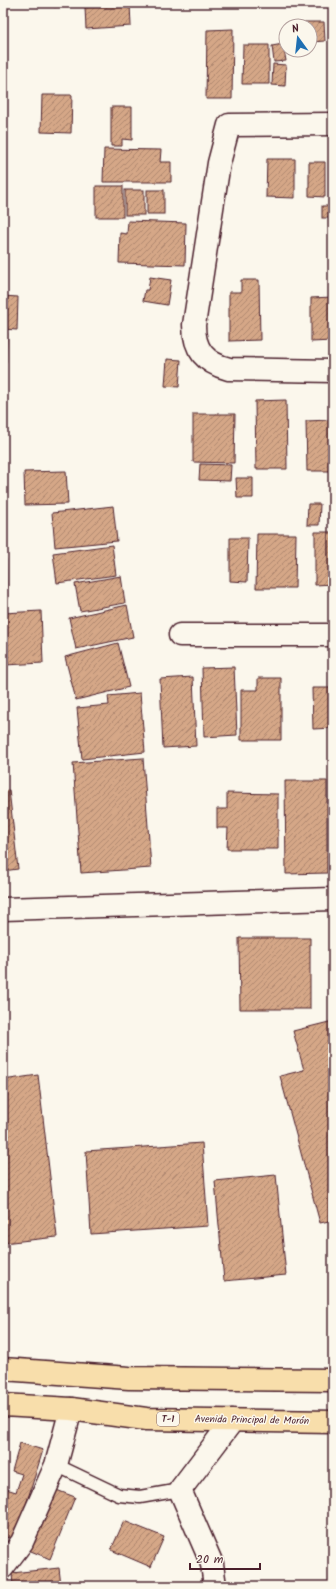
<svg xmlns="http://www.w3.org/2000/svg" width="336" height="1589" font-family="Kalam,sans-serif">
<style>
.building{fill:url(#building-hatch);stroke:#4a1f2b}
.lines{fill:none;stroke-linecap:round;stroke-linejoin:round}
.lane-casing{stroke:#4a1f2b;stroke-width:15}
.street-casing{stroke:#4a1f2b;stroke-width:25}
.primary-casing{stroke:#4a1f2b;stroke-width:25}
.lane{stroke:#fbf7ec;stroke-width:12}
.street{stroke:#fbf7ec;stroke-width:22}
.primary{stroke:#f8deab;stroke-width:22}
.labels{text-anchor:middle;dominant-baseline:central;stroke-width:3;stroke-linejoin:round;paint-order:stroke}
.shield{fill:#fbf7ec;stroke:#7f6065;stroke-width:1}
.shield-label{font-size:9px;font-weight:bold;fill:#4a1f2b}
.street-label{font-size:10px;fill:#4a1f2b;stroke:#fbf7ec}
</style>
<defs>
<pattern id="building-hatch" width="6" height="6" patternUnits="userSpaceOnUse"><rect width="6" height="6" fill="#d5a787"/><path d="M-1 1l2-2M0 6l6-6M5 7l2-2" fill="none" stroke="#af876f"/></pattern>
</defs>
<rect width="100%" height="100%" fill="#fbf7ec"/>
<filter id="ink" filterUnits="userSpaceOnUse"><feTurbulence type="fractalNoise" baseFrequency=".025" numOctaves="2"/><feDisplacementMap in="SourceGraphic" scale="8" xChannelSelector="R" yChannelSelector="G"/><feConvolveMatrix kernelMatrix="1 2 1 2 8 2 1 2 1" color-interpolation-filters="sRGB"/></filter>
<g filter="url(#ink)">
<g class="building">
<polygon points="53,3 71,3 71,5 54,7"/>
<polygon points="130,4 131,26 86,29 85,7"/>
<polygon points="304,22 324,22 325,41 310,42 310,26 304,26"/>
<polygon points="233,29 232,99 206,99 207,30"/>
<polygon points="283,44 286,61 274,62 272,46"/>
<polygon points="243,45 269,45 269,84 242,84"/>
<polygon points="273,64 286,65 285,86 272,85"/>
<polygon points="42,95 72,95 71,133 41,132"/>
<polygon points="111,107 132,107 132,140 122,139 122,146 111,146"/>
<polygon points="104,149 161,150 160,162 171,162 171,182 103,182"/>
<polygon points="267,159 295,159 295,198 266,197"/>
<polygon points="309,162 325,162 325,197 309,196"/>
<rect x="96" y="186" width="27" height="31"/>
<rect x="125" y="190" width="19" height="25"/>
<rect x="147" y="190" width="17" height="24"/>
<rect x="322" y="206" width="11" height="12"/>
<polygon points="128,221 186,223 185,265 119,263 120,233 127,234"/>
<polygon points="150,277 171,280 167,305 143,301 145,290 148,290"/>
<polygon points="241,280 259,280 260,340 229,341 229,292 241,292"/>
<polygon points="3,296 18,297 17,330 3,329"/>
<polygon points="333,297 333,341 311,342 311,298"/>
<polygon points="3,333 7,333 6,362 3,362"/>
<polygon points="167,359 181,360 179,387 165,386"/>
<polygon points="286,400 287,469 256,469 255,401"/>
<polygon points="193,414 235,414 234,463 193,462"/>
<polygon points="330,420 331,471 307,471 306,421"/>
<polygon points="200,464 231,465 230,481 199,480"/>
<polygon points="66,471 68,504 25,505 24,472"/>
<polygon points="236,478 253,478 253,498 237,498"/>
<polygon points="308,504 320,504 319,525 307,525"/>
<polygon points="113,506 117,541 55,547 52,513"/>
<polygon points="315,532 333,532 333,584 315,585"/>
<polygon points="257,534 296,534 295,588 256,588"/>
<polygon points="230,538 248,538 247,582 230,581"/>
<polygon points="112,545 116,575 57,583 53,553"/>
<polygon points="3,559 6,559 7,600 3,600"/>
<polygon points="121,576 125,603 80,611 75,584"/>
<polygon points="127,605 133,637 76,649 69,618"/>
<polygon points="41,611 43,663 5,665 3,613"/>
<polygon points="118,643 129,687 76,700 65,657"/>
<polygon points="234,667 237,735 204,737 202,668"/>
<polygon points="332,674 333,674 333,728 313,729 312,688 332,688"/>
<polygon points="193,677 196,746 163,748 160,679"/>
<polygon points="258,678 281,678 281,740 241,740 241,690 258,690"/>
<polygon points="140,693 145,752 82,759 77,708 109,705 108,696"/>
<polygon points="143,758 151,868 81,873 73,763"/>
<polygon points="285,781 327,781 327,873 286,874"/>
<polygon points="9,790 18,869 3,871 3,791"/>
<polygon points="227,793 278,794 278,849 227,849 228,828 217,828 217,809 227,809"/>
<rect x="331" y="937" width="2" height="71"/>
<polygon points="239,938 310,938 310,1009 240,1009"/>
<polygon points="333,1021 333,1220 320,1223 280,1076 304,1070 293,1031"/>
<polygon points="38,1075 57,1237 3,1243 3,1080"/>
<polygon points="202,1143 208,1226 91,1234 86,1151"/>
<polygon points="276,1175 286,1275 224,1281 215,1181"/>
<polygon points="20,1443 43,1450 15,1540 3,1536 3,1488 16,1492 22,1474 12,1471"/>
<polygon points="51,1488 75,1497 50,1559 26,1549"/>
<polygon points="124,1521 164,1537 151,1567 111,1550"/>
<polygon points="59,1568 61,1586 13,1586 12,1573"/>
</g>
<g class="lines">
<g class="lane-casing">
<polyline id="lane" points="56,1465 119,1495 140,1497 180,1490"/>
</g>
<g class="street-casing">
<g id="street">
<path d="M333,124L229,125L219,163L194,325C194,350 205,363 229,369L333,371"/>
<polyline points="180,635 333,635"/>
<polyline points="3,909 333,899"/>
<polyline points="3,1567 22,1542 56,1465 71,1409"/>
<polyline points="215,1586 212,1564 180,1490 233,1420"/>
</g>
</g>
<g class="primary-casing">
<g id="primary">
<polyline points="3,1369 129,1378 333,1380"/>
<polyline points="3,1405 71,1409 146,1419 333,1422"/>
</g>
</g>
<use href="#lane" class="lane"/>
<use href="#street" class="street"/>
<use href="#primary" class="primary"/>
</g>
</g>
<g class="labels">
<rect class="shield" x="157" y="1412" width="22" height="14" rx="3"/>
<g class="shield-label">
<text x="168" y="1419">T-1</text>
</g>
<g class="street-label">
<text transform="translate(252 1420) rotate(1)">Avenida Principal de Morón</text>
</g>
</g>
<rect width="336" height="1589" fill="none" stroke="#fbf7ec" stroke-width="16"/>
<rect x="8" y="8" width="320" height="1573" fill="none" stroke="#4a1f2b" stroke-width="1.5" filter="url(#ink)"/>
<g transform="translate(298 38) rotate(345)"><circle r="19" fill="#fbf7ec" stroke="#b4a19f"/>
<path d="M0-3L7 15L0 10L-7 15Z" fill="#1f6fb2"/>
<text y="-6" font-size="11" font-weight="bold" text-anchor="middle" fill="#4a1f2b">N</text>
</g>
<path d="M190 1563v6h70v-6" fill="none" stroke="#4a1f2b" stroke-width="2"/>
<text x="196" y="1563" font-size="12" fill="#4a1f2b" stroke="#fbf7ec" stroke-width="3" paint-order="stroke">20 m</text>
</svg>
